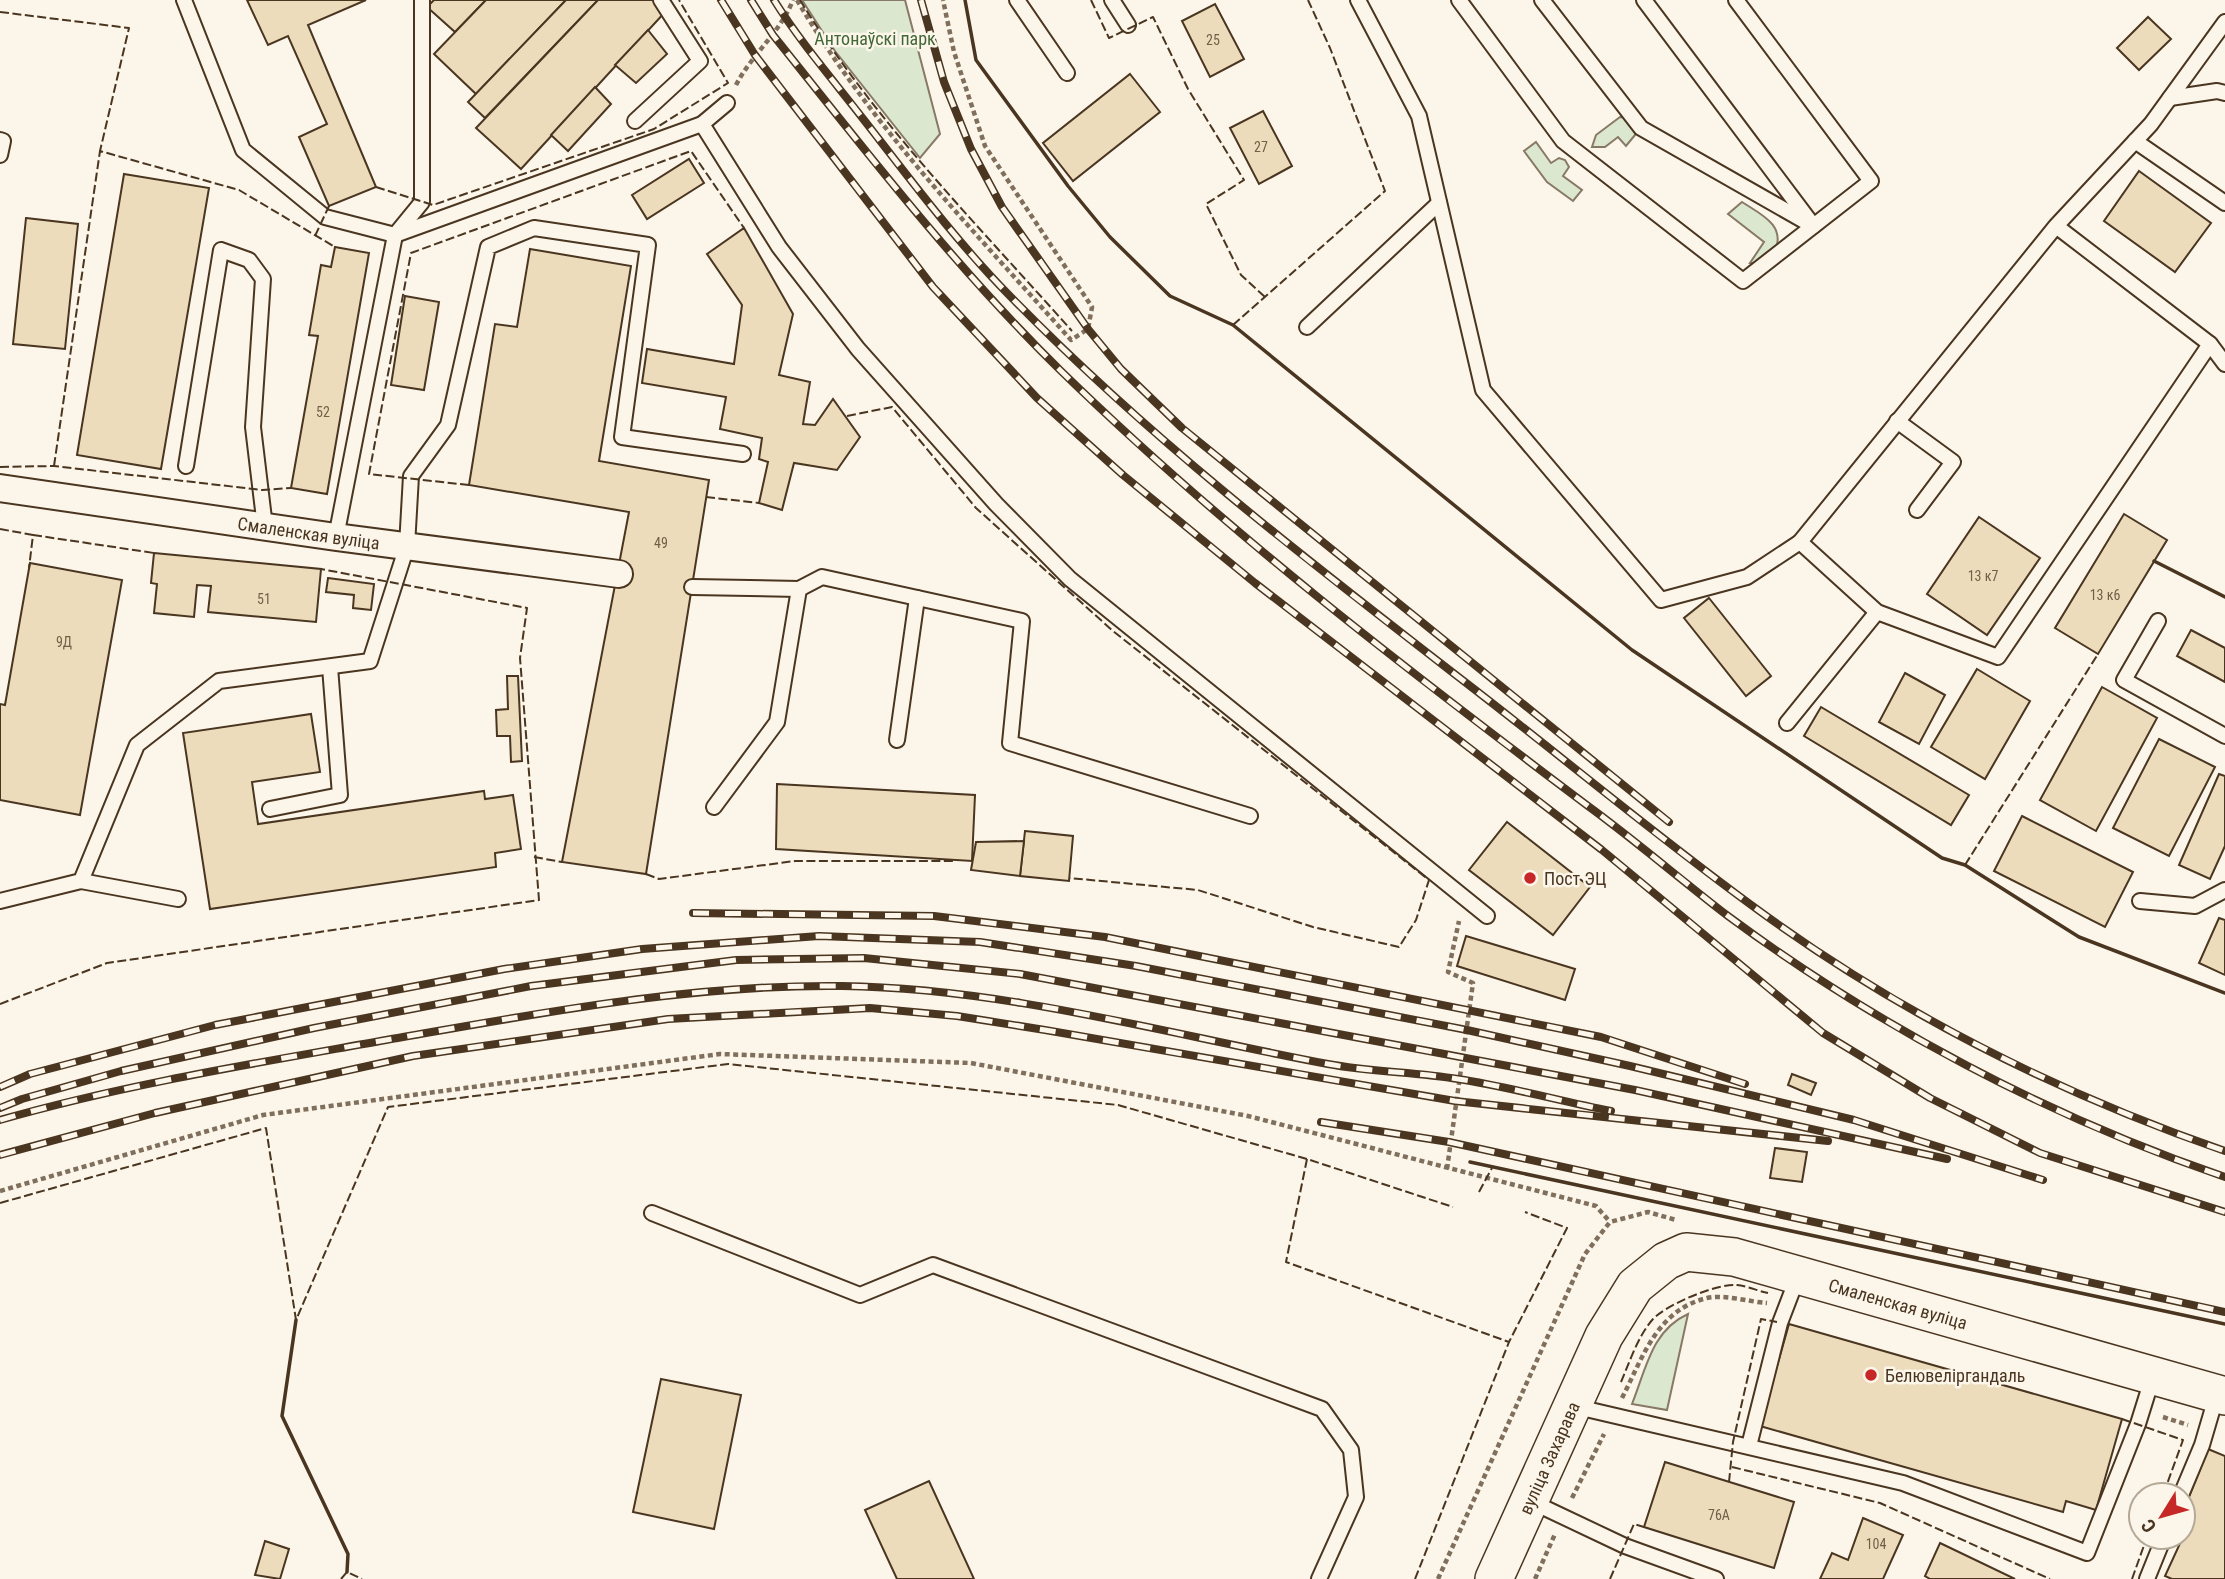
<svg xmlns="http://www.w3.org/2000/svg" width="2225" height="1579" font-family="'Roboto Condensed',sans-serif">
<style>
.green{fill:#dce7d0;stroke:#887966;stroke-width:2}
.building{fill:#ecdcbc;stroke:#4a3520;stroke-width:2}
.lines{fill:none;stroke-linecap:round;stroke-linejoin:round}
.lane-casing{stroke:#4a3520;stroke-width:18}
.street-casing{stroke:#4a3520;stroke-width:30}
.secondary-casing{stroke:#4a3520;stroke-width:40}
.path{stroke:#7f6f5c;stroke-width:4.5;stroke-dasharray:5 3.5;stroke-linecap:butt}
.lane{stroke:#fbf6e9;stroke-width:14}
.street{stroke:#fbf6e9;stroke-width:26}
.secondary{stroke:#fbf6e9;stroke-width:37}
.rail-casing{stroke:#4a3520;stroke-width:8}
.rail{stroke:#fbf6e9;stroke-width:5;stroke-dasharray:16;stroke-linecap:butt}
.fence{stroke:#4a3520;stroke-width:2;stroke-dasharray:9 3.5;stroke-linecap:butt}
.wall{stroke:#4a3520;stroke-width:3.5}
.poi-dot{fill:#c62828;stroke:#fbf6e9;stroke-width:2.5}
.labels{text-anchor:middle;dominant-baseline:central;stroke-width:5;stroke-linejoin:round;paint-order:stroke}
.number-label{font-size:14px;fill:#725f47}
.park-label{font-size:18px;fill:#436837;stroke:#fbf6e9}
.street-label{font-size:18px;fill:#4a3520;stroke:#fbf6e9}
.poi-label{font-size:18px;fill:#4a3520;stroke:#fbf6e9;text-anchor:start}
</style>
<rect width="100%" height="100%" fill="#fbf6e9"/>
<g class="green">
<polygon points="802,0 905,0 940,134 920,158 835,51"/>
<polygon points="1620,117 1636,119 1635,135 1626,146 1618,137 1605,147 1592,147 1596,135"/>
<polygon points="1536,142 1551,163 1559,158 1565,160 1569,167 1563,176 1582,190 1573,201 1547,182 1524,151"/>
<path d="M1742,202C1762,215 1786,225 1775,252L1760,263H1750L1764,242L1728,214Z"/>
<path d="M1688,1314L1667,1410L1632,1404C1646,1369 1652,1330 1688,1314Z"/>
</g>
<g class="building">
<polygon points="247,0 366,0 308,25 376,187 329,206 299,137 327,124 288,36 268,45"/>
<polygon points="434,0 486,0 455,32 427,7"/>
<polygon points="486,0 566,0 476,94 434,54"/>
<polygon points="566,0 598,0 485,118 468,102"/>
<polygon points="598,0 656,0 666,11 521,169 476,128"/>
<polygon points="1215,4 1244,59 1210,77 1182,21"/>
<polygon points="2148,17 2171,39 2139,70 2117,48"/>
<polygon points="648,30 667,54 636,83 615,65"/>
<polygon points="1130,74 1160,112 1073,181 1043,143"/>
<polygon points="595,87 611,104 568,151 551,135"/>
<polygon points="1263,111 1292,166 1259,184 1230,128"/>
<polygon points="689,159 704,183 647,219 632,195"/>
<polygon points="2139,171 2211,223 2175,272 2104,221"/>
<polygon points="124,174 209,188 161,469 77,455"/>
<polygon points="26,218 78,224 65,349 13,344"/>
<polygon points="744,228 793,314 779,375 810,382 803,424 815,425 833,399 860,437 837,470 794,463 782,510 759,503 768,462 759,459 762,438 720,429 726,397 642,383 647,349 734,364 742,305 707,254"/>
<polygon points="335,247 369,253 327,494 291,488 318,336 309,335 321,265 331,267"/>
<polygon points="530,249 631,266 599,461 709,480 646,874 562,862 629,512 469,485 495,324 517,327"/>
<polygon points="405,296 439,302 424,390 391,385"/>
<polygon points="2124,514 2167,540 2098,654 2055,628"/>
<polygon points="1979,517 2040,558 1987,635 1927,594"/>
<polygon points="154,553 321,569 316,622 208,612 211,586 197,585 194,617 154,613 157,584 151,583"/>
<polygon points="30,563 122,580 80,815 0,800 0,704 5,705"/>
<polygon points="328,578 374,584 371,610 353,608 354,595 326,592"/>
<polygon points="1709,598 1771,676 1746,696 1684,618"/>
<polygon points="2191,630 2225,648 2225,682 2177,656"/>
<polygon points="1977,669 2030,701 1985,779 1931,747"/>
<polygon points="1905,673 1945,695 1919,744 1879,722"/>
<polygon points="507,676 518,676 522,761 511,762 510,736 497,736 496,710 508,709"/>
<polygon points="2102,687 2157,718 2096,831 2040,800"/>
<polygon points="1821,707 1969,795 1951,825 1804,736"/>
<polygon points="311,714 320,772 252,782 258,824 484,791 485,799 513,795 521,849 495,853 496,867 210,909 183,733"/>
<polygon points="2159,739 2215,767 2169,856 2113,828"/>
<polygon points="2219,774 2225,776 2225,846 2210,879 2179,865"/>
<polygon points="777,784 975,795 972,861 776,849"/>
<polygon points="2022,816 2133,872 2105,927 1994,871"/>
<polygon points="1507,822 1590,887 1553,935 1469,870"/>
<polygon points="1025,831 1073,836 1069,881 1020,876"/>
<polygon points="1024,841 1020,876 971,870 976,842"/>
<polygon points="2219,918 2225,920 2225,975 2199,963"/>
<polygon points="1466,936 1575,969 1565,1000 1457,966"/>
<polygon points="1792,1074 1816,1083 1811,1095 1788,1085"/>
<polygon points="1775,1148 1807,1152 1802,1182 1770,1178"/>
<polygon points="1789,1324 2122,1419 2096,1510 2066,1501 2063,1512 1760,1426"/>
<polygon points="661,1379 741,1395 714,1529 633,1512"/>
<polygon points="2208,1449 2225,1456 2225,1579 2172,1579 2165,1576 2183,1537 2192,1510 2185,1507"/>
<polygon points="1665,1462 1794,1502 1774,1568 1644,1527"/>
<polygon points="929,1481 974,1579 897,1579 865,1510"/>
<polygon points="1863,1518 1903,1535 1883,1579 1820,1579 1832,1553 1848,1560"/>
<polygon points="265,1541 289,1549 280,1579 255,1575"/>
<polygon points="1940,1543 2015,1579 1930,1579 1925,1576"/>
</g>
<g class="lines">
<g class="lane-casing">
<g id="lane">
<polyline points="184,0 243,150 325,217 395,235 702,124 727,103"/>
<polyline points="1017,0 1067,73"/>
<polyline points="1112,0 1128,25"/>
<polyline points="1358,0 1419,116 1483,390 1661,600 1747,577 1800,542"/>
<polyline points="1459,0 1563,141 1743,281 1871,181 1736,0"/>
<polyline points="1542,0 1641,128 1813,226"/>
<polyline points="1644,0 1809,220"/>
<polyline points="2170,98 2217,91 2225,93"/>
<polyline points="635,121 700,61 661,0"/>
<polyline points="702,124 779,247 858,349 996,504 1070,579 1487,916"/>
<polyline points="0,140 3,141 0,155"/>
<polyline points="2135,141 2225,203"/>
<polyline points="2056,226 2210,344 1998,657 1877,612 1800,542 2056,226 2151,124 2225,22"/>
<polyline points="1307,327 1439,203"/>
<polyline points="2210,344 2225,364"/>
<polyline points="1897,421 1953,462 1917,510"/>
<polyline points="186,466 221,250 249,260 263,279 253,427 265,527"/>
<polyline points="336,537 395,235 422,202 422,0"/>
<polyline points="692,587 799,589 822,577 1022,621 1010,743 1250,816"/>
<polyline points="2158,621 2124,680 2225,736"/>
<polyline points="1787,723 1877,612"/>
<polyline points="897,740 917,598"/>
<polyline points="714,807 777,722 799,589"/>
<polyline points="270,809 340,795 330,667"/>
<polyline points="81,881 178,899"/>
<polyline points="0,901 81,881 137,745 219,681 370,661 407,546 411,476 448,425 488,247 534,228 648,245 622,437 743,454"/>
<polyline points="2140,901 2195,906 2225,890"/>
<polyline points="652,1213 860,1295 933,1265 1322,1409 1351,1450 1356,1497 1319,1579"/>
<polyline points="1573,1406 1903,1483 2087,1553 2138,1424 2153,1376"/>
<polyline points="1749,1446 1780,1323 1798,1276"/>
<polyline points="2181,1495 2202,1445 2217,1394"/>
<polyline points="1530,1501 1625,1546 1716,1579"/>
<polyline points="2147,1579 2164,1537"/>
</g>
</g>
<g class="street-casing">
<g id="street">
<path id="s1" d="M0,488L336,537L619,574"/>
</g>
</g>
<g class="secondary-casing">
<g id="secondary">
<path id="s2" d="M1494,1579L1604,1336L1635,1286L1666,1261L1686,1252L1734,1257L2225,1396"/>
</g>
</g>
<g class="path">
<path d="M797,0C871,126 974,231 1071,340L1088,329L1092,307L985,146L954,52L943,0"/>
<path d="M736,85C752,54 780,33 793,0"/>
<polyline points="1447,1169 1473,983 1448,972 1459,921"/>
<polyline points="0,1191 263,1115 720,1054 971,1063 1248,1116 1596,1206 1610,1222"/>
<path d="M1622,1398C1643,1357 1657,1310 1707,1298C1724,1294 1750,1302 1767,1303"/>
<polyline points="2163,1417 2188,1425"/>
<polyline points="1572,1498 1604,1434"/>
<polyline points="1438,1579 1585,1254 1610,1222 1648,1212 1676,1220"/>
<polyline points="1535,1579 1555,1534"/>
</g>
<use href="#lane" class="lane"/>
<use href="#street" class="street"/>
<use href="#secondary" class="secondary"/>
<g class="rail-casing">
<g id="rail">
<polyline points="721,0 755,55 933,287 1037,398 1123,475 1255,583 1602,850 1823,1033 1930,1098 2040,1153 2225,1212"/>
<path d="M751,0L773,35C865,150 955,267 1060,370C1223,529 1406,669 1588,806C1636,841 1681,880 1728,916C1877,1026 2049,1117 2225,1177"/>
<path d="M774,0C800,42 834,81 864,120C910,179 956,241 1008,294C1153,443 1319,569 1483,696C1577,769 1669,846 1765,915C1905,1016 2063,1095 2225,1151"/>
<polyline points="921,0 944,82 971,149 1002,207 1088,329 1121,369 1182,428 1669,822"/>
<polyline points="693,913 934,916 1105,937 1601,1037 1745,1084"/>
<polyline points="0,1087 30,1074 215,1025 504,969 642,949 819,936 980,942 1136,966 1467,1030 1630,1066 1854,1120 2043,1180"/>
<polyline points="0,1108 22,1099 121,1071 314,1028 531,986 736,960 864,958 1020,974 1635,1090 1947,1159"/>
<path d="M0,1120C126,1084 257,1063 386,1040C536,1014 689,984 842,986C1006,988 1167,1034 1328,1064C1371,1072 1415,1072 1458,1079C1510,1087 1560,1101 1611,1111"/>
<polyline points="1321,1122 1449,1142 2225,1312"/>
<polyline points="0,1155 155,1113 413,1056 668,1019 870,1008 957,1016 1045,1030 1455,1101 1828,1141"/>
</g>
</g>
<use href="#rail" class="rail"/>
<g class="fence">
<path d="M800,0C875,122 977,224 1072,331"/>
<polyline points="1091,0 1109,38 1153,17 1188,89 1244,180 1206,204 1241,275 1265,297"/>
<polyline points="0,12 129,28 100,151"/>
<polyline points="376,187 433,205 654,129 728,83 679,0"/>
<polyline points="315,236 329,206"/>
<polyline points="1233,325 1385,191 1330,48 1308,0"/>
<polyline points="847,416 892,407 976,508 1113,631 1429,880 1416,920 1399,947 1313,927 1198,890 1069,878"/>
<polyline points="54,466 100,151 239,190 335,247"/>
<polyline points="0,467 54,466 262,490 291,488"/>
<polyline points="469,485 369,474 411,253 691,151 744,228"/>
<polyline points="706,497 759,503"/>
<polyline points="0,529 33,535 29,568"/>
<polyline points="33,535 154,553"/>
<polyline points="534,857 562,862"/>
<polyline points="1965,865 2098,654"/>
<polyline points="646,874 659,879 795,861 956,861"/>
<polyline points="0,1004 107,963 539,900 520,658 527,608 321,569"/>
<polyline points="1307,1159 1286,1262 1509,1342"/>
<polyline points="1479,1192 1492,1168"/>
<polyline points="0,1203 266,1128 296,1320 388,1107 728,1064 1118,1105 1307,1159 1453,1207"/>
<path d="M1621,1382C1630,1361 1638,1336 1653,1319C1666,1305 1717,1283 1737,1285C1747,1286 1758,1291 1768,1293"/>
<polyline points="2122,1419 2183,1440 2163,1495"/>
<polyline points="1732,1467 1880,1503 2050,1579"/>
<polyline points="1729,1482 1733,1442 1761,1319 1777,1322"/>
<polyline points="341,1579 347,1572 362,1579"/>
<polyline points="1415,1579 1509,1342 1567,1228 1525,1212"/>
<polyline points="1610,1579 1634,1524 1644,1527"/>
<polyline points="2132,1579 2147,1537"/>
</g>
<g class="wall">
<polyline points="965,0 976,60 1068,186 1110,237 1170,296 1233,325 1632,650 1942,858 1965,865 2079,937 2225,993"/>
<polyline points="2154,561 2225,597"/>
<polyline points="1470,1162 2225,1324"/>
<polyline points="296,1320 282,1416 348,1554 347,1572"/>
</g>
</g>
<g class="poi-dot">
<circle cx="1530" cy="878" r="7"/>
<circle cx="1871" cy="1375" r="7"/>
</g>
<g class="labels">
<g class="number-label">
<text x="1213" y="40">25</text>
<text x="1261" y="147">27</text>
<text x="323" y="412">52</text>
<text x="661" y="543">49</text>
<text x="1983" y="576">13 к7</text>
<text x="2105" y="595">13 к6</text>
<text x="264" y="599">51</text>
<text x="64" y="642">9Д</text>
<text x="1719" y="1515">76А</text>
<text x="1876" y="1544">104</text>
</g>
<g class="park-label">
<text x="875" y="38">Антонаўскі парк</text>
</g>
<g class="street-label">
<text stroke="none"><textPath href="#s1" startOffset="312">Смаленская вуліца</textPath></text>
<text stroke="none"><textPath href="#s2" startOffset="606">Смаленская вуліца</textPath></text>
<text stroke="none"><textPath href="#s2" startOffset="133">вуліца Захарава</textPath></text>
</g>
<g class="poi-label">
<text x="1544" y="878">Пост ЭЦ</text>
<text x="1885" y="1375">Белювеліргандаль</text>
</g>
</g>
<g transform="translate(2162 1516) rotate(233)"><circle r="33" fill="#fbf6e9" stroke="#b4a999" stroke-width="2"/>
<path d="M0-5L12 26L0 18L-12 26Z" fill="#c62828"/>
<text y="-10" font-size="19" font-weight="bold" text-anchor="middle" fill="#4a3520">С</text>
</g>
</svg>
